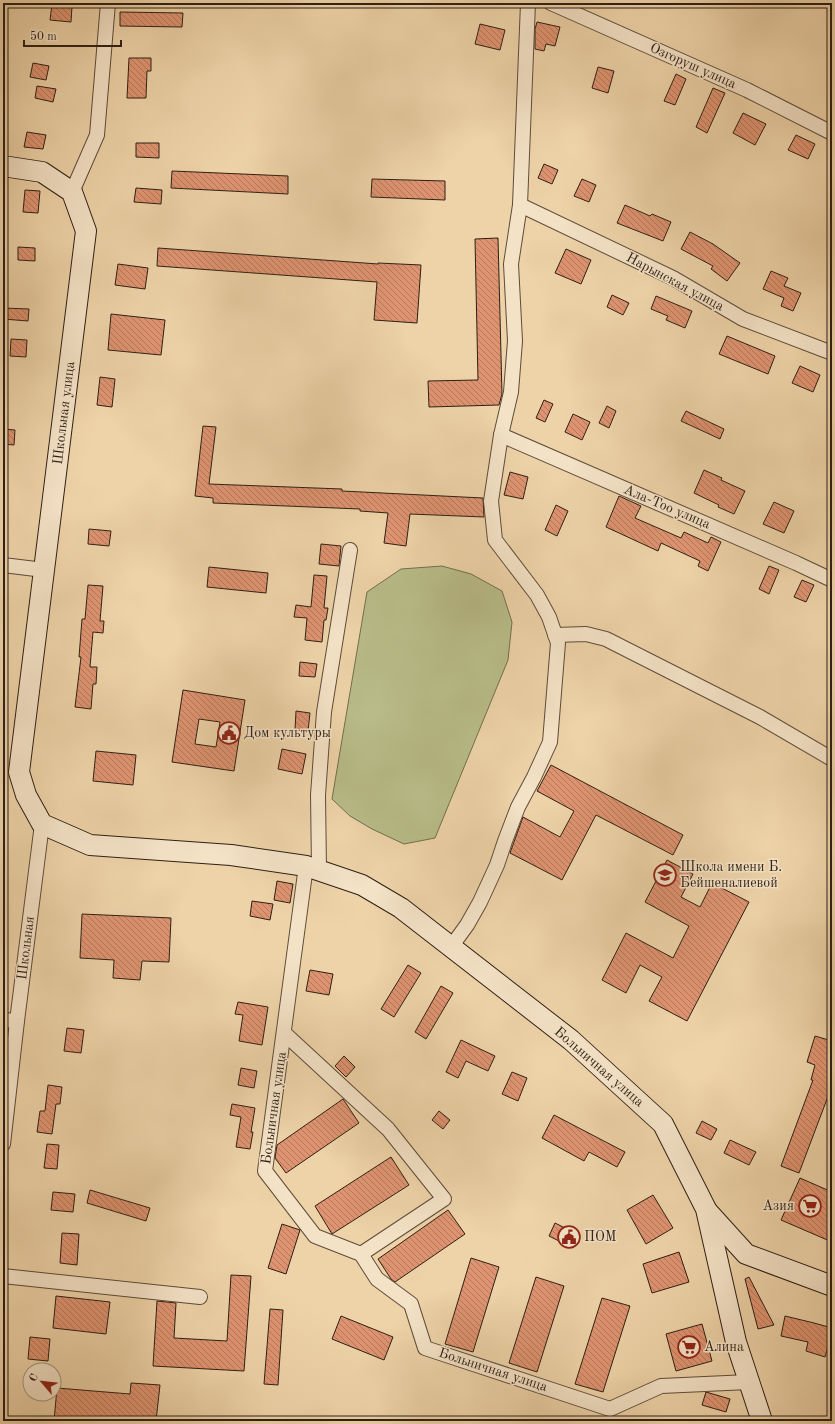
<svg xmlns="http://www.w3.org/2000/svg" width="835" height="1424" font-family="'Old Standard TT',serif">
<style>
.grass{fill:#b8bc88;stroke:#736e4e}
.building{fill:url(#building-back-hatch);stroke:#2e1f15;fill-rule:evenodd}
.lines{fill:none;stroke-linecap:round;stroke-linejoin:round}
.street-casing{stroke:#5e4c3a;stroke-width:16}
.secondary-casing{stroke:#2e1f15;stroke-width:22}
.street{stroke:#f4e2c6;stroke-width:14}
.secondary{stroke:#f4e2c6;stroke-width:20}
.labels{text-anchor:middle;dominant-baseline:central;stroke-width:3;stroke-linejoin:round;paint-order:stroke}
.street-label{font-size:14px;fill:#2e1f15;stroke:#f4e2c6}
.poi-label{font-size:14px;fill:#2e1f15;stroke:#f4e2c6;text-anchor:start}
</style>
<defs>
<pattern id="building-back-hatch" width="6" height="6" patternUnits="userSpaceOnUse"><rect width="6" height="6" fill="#df9471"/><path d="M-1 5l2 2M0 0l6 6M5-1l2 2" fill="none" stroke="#b5785c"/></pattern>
</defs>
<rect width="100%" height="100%" fill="#eed3a8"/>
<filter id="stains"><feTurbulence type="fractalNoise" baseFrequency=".005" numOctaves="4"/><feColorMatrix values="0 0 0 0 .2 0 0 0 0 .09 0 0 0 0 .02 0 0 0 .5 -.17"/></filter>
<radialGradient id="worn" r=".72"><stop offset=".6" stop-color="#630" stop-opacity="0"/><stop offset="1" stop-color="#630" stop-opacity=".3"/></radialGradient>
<polygon class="grass" points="442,566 471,574 502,591 512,622 508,660 435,838 404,844 372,829 350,816 332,799 367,592 401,569"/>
<g class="building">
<polygon points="52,4 72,6 71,22 50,20"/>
<polygon points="120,12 183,13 182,27 120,26"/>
<polygon points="537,22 560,27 555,46 546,44 544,51 535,49 535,29"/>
<polygon points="480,24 505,30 500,50 475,44"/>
<polygon points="129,58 151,58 151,71 147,71 146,98 127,98"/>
<polygon points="33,63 49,66 46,80 30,77"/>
<polygon points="598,67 614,71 608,93 592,88"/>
<polygon points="676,74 686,79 675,105 664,101"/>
<polygon points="37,86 56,89 53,102 35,98"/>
<polygon points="713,88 725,93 707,133 696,127"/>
<polygon points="743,113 766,124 755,145 733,133"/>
<polygon points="27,132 46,135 43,149 24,147"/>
<polygon points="796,135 815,144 808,159 788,150"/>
<polygon points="136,143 159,143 159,158 136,157"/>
<polygon points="544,164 558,170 552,184 538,178"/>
<polygon points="172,171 288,176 288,194 171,188"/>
<polygon points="372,179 445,181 445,200 371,197"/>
<polygon points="582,179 596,185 589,202 574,196"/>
<polygon points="136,188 162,190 161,204 134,202"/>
<polygon points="25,190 40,191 38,213 23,212"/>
<polygon points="625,205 650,216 652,214 671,222 663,241 617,223"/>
<polygon points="690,232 713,244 740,263 727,281 711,269 713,266 681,249"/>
<polygon points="498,238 502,394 499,405 429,407 428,381 478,380 475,239"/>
<polygon points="18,247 35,248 35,261 18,260"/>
<polygon points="158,248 378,264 378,263 421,265 417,323 374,320 377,282 157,266"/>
<polygon points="566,249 591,260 581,284 555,273"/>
<polygon points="118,264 148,268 145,289 115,285"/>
<polygon points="771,271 788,278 784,286 801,293 793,311 781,306 784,298 763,289"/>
<polygon points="612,295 629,303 623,315 607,307"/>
<polygon points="656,296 692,311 685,328 666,320 668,316 651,309"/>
<polygon points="3,308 29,309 28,321 3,319"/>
<polygon points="111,314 165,320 161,355 108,350"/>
<polygon points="727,336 775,356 768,374 719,354"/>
<polygon points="11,339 27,340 26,357 10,356"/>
<polygon points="800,366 820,375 813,392 792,383"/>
<polygon points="100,377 115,379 112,407 97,405"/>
<polygon points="544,400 553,404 545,422 536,418"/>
<polygon points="607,406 616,411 609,428 599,423"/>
<polygon points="686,411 724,429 720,439 681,421"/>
<polygon points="573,414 590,422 582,440 565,432"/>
<polygon points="203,426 216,427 209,484 342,489 342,491 483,498 484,517 410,514 406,546 384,543 388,513 360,511 360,509 213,503 213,498 195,496"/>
<polygon points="3,429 15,430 14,445 3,444"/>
<polygon points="704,470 722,478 721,480 745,491 734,514 718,507 719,505 694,493"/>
<polygon points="510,472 528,477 523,499 504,495"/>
<polygon points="619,496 641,506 635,518 681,538 684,532 708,543 711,537 721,542 708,571 698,566 700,561 661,543 658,551 606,527"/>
<polygon points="774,502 794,511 784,533 763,524"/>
<polygon points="556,505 568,511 557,536 545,530"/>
<polygon points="89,529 111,531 109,546 88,544"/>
<polygon points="321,544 341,546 339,566 319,564"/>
<polygon points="769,566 779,570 769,594 759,589"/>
<polygon points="209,567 268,573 266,593 207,587"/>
<polygon points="314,575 327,576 324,608 328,608 326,620 324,620 322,642 305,640 307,618 294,617 296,605 311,607"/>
<polygon points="802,580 814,585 806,602 794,597"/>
<polygon points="88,585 103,586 100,621 104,621 103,633 93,632 90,667 97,667 96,684 93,684 91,709 75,707 81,657 79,657 82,619 85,619"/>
<polygon points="300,662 317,664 315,677 299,676"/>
<path d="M183,690L245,700L234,771L172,762ZM199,719L220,722L216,747L195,744Z"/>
<polygon points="296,711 310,713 308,731 295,730"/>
<polygon points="282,749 306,754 302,774 278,769"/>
<polygon points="96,751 136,755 133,785 93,781"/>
<polygon points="551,765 683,835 673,855 596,815 562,880 510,853 523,817 560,837 574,811 537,791"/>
<polygon points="667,860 693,874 681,897 700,907 712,883 749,902 687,1021 649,1001 662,977 640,965 626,993 602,980 626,933 673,958 689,926 645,902"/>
<polygon points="277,881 293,884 290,903 274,900"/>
<polygon points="252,901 273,904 270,920 250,916"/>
<polygon points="82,914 171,918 169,962 142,961 140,980 113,978 114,960 80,958"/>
<polygon points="408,965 421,973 394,1017 381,1009"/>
<polygon points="310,970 333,974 329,995 306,991"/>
<polygon points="441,986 453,993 426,1039 415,1032"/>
<polygon points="238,1002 268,1007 262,1045 239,1041 243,1015 235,1014"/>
<polygon points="67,1028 84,1030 81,1053 64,1051"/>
<polygon points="815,1036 832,1041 832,1086 799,1173 781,1166 813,1080 811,1080 815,1065 807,1062"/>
<polygon points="461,1040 495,1056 488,1071 466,1061 458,1078 446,1072"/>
<polygon points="344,1056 355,1067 346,1077 335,1066"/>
<polygon points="241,1068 257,1071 254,1088 238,1085"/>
<polygon points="512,1072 527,1078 518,1101 502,1094"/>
<polygon points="48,1085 62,1087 60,1104 56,1104 52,1134 37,1132 40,1111 45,1111"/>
<polygon points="343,1099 359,1123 286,1173 275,1158 277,1145"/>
<polygon points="232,1104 255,1108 251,1132 253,1132 250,1149 236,1147 241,1117 230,1115"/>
<polygon points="439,1111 450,1120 443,1129 432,1120"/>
<polygon points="554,1115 625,1152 617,1167 589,1152 584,1161 542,1138"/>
<polygon points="702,1121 717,1129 711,1140 696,1133"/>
<polygon points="730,1140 756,1152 749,1165 724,1153"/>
<polygon points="47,1144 59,1145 57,1169 44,1168"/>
<polygon points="391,1157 409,1185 332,1234 315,1206"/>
<polygon points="800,1178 832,1192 832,1242 781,1220"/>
<polygon points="90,1190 150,1208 146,1221 87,1203"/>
<polygon points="53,1192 75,1194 73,1212 51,1210"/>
<polygon points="653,1195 673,1228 646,1244 627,1210"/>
<polygon points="448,1210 465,1234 395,1282 391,1279 378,1259"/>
<polygon points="555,1223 579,1235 573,1248 549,1236"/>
<polygon points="282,1224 300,1230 286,1274 268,1268"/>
<polygon points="62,1233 79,1234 77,1265 60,1263"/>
<polygon points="679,1252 689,1282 652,1293 643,1264"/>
<polygon points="471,1258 499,1267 473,1352 445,1344"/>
<polygon points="231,1275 251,1276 244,1371 153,1366 157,1301 176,1303 174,1338 227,1341"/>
<polygon points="536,1277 564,1286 537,1372 509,1363"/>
<polygon points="749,1277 774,1325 758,1329 745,1279"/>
<polygon points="56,1296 110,1302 106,1334 53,1328"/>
<polygon points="602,1298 630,1306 603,1392 575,1384"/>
<polygon points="270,1309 283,1310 278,1385 264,1384"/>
<polygon points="341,1316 393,1337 384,1360 332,1339"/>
<polygon points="785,1316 814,1323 832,1328 832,1334 825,1357 806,1351 808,1342 781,1336"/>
<polygon points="702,1324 712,1361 676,1371 666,1334"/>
<polygon points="30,1337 50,1339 48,1361 28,1359"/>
<polygon points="131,1383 160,1385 156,1421 102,1421 82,1419 81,1421 54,1421 57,1388 130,1394"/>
<polygon points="706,1392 730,1399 726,1412 702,1405"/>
</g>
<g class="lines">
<g class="street-casing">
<g id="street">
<polyline points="551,3 747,90 832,133"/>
<polyline points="72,192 97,135 108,3"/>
<polyline points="520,205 673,278 743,319 832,353"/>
<polyline points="501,435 796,563 832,580"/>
<polyline points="3,565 44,570"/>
<polyline points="555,635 586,634 606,639 760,717 832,759"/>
<polyline points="306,866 265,1171 315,1236 361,1254 377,1279 411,1304 425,1348 610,1409 661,1386 749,1382"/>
<polyline points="319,870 318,795 324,712 350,550"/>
<polyline points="451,947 467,925 480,902 497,865 505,841 518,807 534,777 550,742 558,643 549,617 537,595 495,540 491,501 501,435 511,392 515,341 511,264 520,205 528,3"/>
<polyline points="3,1020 17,1021"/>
<polyline points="284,1033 388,1129 444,1199 361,1254"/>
<polyline points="3,1144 17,1021 42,824"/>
<polyline points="3,1276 200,1297"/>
</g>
</g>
<g class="secondary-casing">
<g id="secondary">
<polyline points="3,166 42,172 72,192 86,231 19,772 26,795 42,824 90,845 231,855 306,866 362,885 401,908 571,1040 663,1124 706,1209 736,1342 762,1421"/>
<polyline points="707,1211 746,1254 832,1286"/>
</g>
</g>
<use href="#street" class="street"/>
<use href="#secondary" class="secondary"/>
</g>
<defs>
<g id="civic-ring" transform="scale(1.15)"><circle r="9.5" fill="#f4e2c6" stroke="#8f2418" stroke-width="1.5"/><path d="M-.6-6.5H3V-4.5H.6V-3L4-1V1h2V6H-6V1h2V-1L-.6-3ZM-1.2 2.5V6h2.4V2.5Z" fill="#8f2418"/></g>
<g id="school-ring" transform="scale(1.15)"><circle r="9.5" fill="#f4e2c6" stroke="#8f2418" stroke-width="1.5"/><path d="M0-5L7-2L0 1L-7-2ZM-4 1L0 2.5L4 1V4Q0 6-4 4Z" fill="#8f2418"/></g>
<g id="supermarket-ring" transform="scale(1.15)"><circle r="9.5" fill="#f4e2c6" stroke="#8f2418" stroke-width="1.5"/><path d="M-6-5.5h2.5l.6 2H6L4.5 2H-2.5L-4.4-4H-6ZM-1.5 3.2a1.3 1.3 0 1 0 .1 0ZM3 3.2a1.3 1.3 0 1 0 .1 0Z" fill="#8f2418"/></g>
</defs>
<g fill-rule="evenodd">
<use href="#civic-ring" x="229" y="733"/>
<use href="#school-ring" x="665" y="875"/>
<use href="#supermarket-ring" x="810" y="1206"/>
<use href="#civic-ring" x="569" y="1237"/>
<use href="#supermarket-ring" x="689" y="1347"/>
</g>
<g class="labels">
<g class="street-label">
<text transform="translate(693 66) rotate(24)">Озгоруш улица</text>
<text transform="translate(675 282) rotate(28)">Нарынская улица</text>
<text transform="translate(64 413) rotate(-83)">Школьная улица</text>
<text transform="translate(667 507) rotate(23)">Ала-Тоо улица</text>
<text transform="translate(26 948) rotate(-83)">Школьная</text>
<text transform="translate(599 1067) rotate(41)">Больничная улица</text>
<text transform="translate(274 1108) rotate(-82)">Больничная улица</text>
<text transform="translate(493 1370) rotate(18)">Больничная улица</text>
</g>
<g class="poi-label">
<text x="244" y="733">Дом культуры</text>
<text x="680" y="867">Школа имени Б.<tspan x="680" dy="16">Бейшеналиевой</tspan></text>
<text x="794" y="1206" text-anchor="end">Азия</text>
<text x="584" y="1237">ПОМ</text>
<text x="704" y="1347">Алина</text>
</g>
</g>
<rect width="835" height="1424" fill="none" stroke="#eed3a8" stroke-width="16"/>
<rect x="4" y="4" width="827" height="1416" fill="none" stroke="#2e1f15" stroke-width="2"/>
<rect x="8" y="8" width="819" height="1408" fill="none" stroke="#2e1f15"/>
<g transform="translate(42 1382) rotate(298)"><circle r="19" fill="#f4e2c6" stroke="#a5947f"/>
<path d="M0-3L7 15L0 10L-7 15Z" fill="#8f2418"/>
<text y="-6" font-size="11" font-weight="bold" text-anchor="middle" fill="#2e1f15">С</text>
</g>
<path d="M24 40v6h97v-6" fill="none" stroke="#2e1f15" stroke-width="2"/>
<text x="30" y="40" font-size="12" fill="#2e1f15" stroke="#f4e2c6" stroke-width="3" paint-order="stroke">50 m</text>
<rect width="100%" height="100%" filter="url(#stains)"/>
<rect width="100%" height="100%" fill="url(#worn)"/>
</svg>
